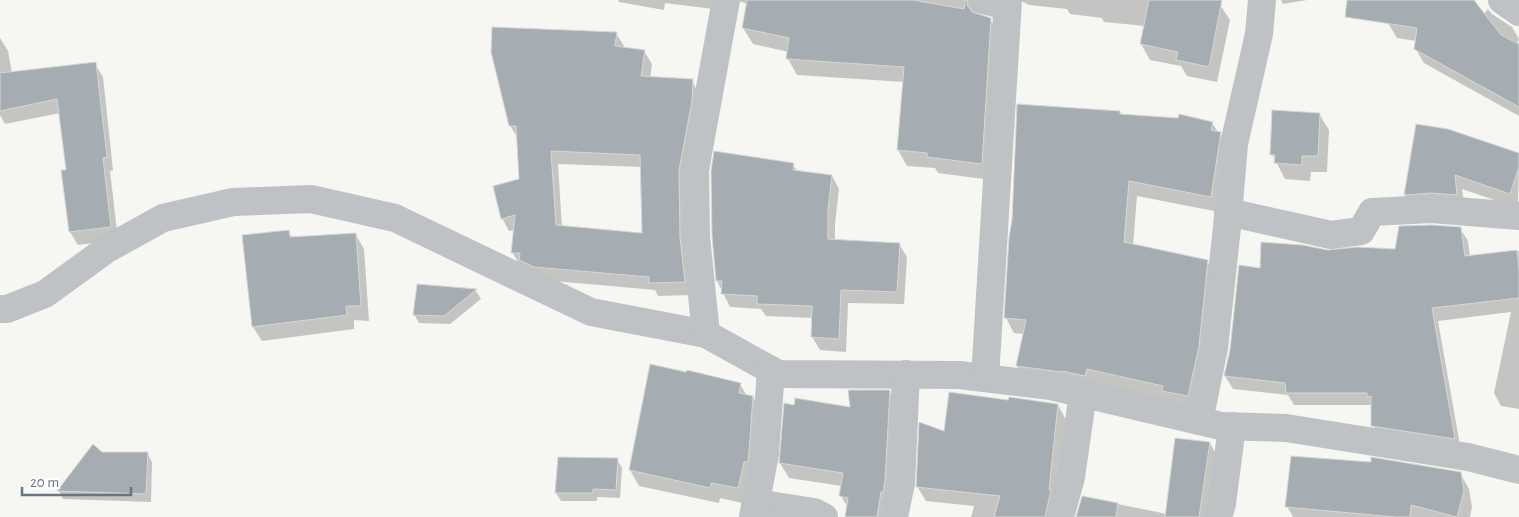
<svg xmlns="http://www.w3.org/2000/svg" width="1519" height="517" font-family="'Alegreya Sans',sans-serif">
<style>
.shadow{fill:#0003;fill-rule:evenodd}
.building{fill:#a6adb2;stroke:#d7d8d6;fill-rule:evenodd}
.lines{fill:none;stroke-linecap:round;stroke-linejoin:round}
.street{stroke:#bec2c5;stroke-width:28}
</style>
<rect width="100%" height="100%" fill="#f6f6f3"/>
<g class="shadow">
<polygon points="618,0 1217,0 1230,20 1217,82 1187,76 1181,66 1150,60 1141,44 1145,26 1104,22 1102,18 1070,14 1067,9 1029,5 1019,0 980,5 975,14 990,19 1000,36 991,180 938,173 935,168 907,166 898,150 904,82 797,75 788,59 789,52 753,44 743,28 747,6 745,3 739,1 731,1 721,10 665,3 664,10 619,2"/>
<polygon points="1281,0 1307,0 1283,4"/>
<polygon points="1386,0 1473,0 1484,14 1488,9 1492,14 1512,27 1519,39 1517,45 1519,46 1519,116 1424,63 1415,48 1416,41 1397,38 1388,23"/>
<path d="M616,33L624,46L623,49L644,51L652,64L650,78L692,81L699,94L692,295L658,296L655,290L543,280L520,265L512,252L515,230L509,231L502,218L521,180L518,139L510,125ZM558,164L642,167L644,234L562,227Z"/>
<polygon points="0,38 8,51 12,73 95,64 103,77 113,170 110,171 118,240 78,245 70,232 62,171 68,171 60,113 5,124 0,115"/>
<polygon points="1120,112 1122,116 1212,123 1229,148 1219,212 1137,196 1133,246 1207,261 1216,276 1197,411 1026,381 1017,366 1024,334 1014,333 1006,318"/>
<polygon points="1319,114 1329,130 1327,172 1311,172 1310,181 1285,179 1272,154"/>
<polygon points="1417,125 1519,154 1518,208 1462,189 1465,210 1414,209 1405,195"/>
<polygon points="793,165 798,172 832,176 839,189 835,224 835,241 899,244 907,257 904,304 848,303 846,352 820,350 812,337 813,318 766,316 761,309 730,307 717,281"/>
<polygon points="1460,228 1468,241 1470,257 1519,251 1519,409 1501,406 1494,393 1511,312 1438,321 1461,451 1380,438 1373,425 1373,405 1294,405 1288,395 1233,389 1225,376 1231,350 1261,270 1328,252 1396,250"/>
<polygon points="289,231 292,238 356,235 364,249 369,321 354,320 354,329 262,341 253,327"/>
<polygon points="418,286 476,291 481,299 450,324 419,323 414,314"/>
<polygon points="687,374 740,384 747,396 753,397 762,414 747,504 720,498 719,503 639,486 630,470"/>
<polygon points="889,391 898,407 887,517 846,517 848,508 841,496 842,486 789,478 780,463 795,406 851,408"/>
<polygon points="1009,401 1058,405 1066,420 1056,517 971,517 974,506 926,501 917,486 945,432"/>
<polygon points="1210,443 1218,458 1209,517 1077,517 1083,497 1167,514"/>
<polygon points="101,453 147,453 152,462 151,502 63,499 59,491"/>
<polygon points="617,459 622,468 620,498 597,497 597,501 561,501 556,493"/>
<polygon points="1460,473 1469,489 1472,507 1470,517 1293,517 1287,506"/>
</g>
<g class="building">
<polygon points="747,0 913,0 964,9 965,0 967,0 967,5 972,12 991,18 982,164 927,157 927,153 897,150 904,67 786,59 789,38 742,28"/>
<polygon points="1149,0 1222,0 1209,67 1176,60 1178,52 1140,44"/>
<polygon points="1347,0 1474,0 1501,35 1519,44 1519,107 1414,49 1417,28 1345,17"/>
<path d="M492,27L617,32L615,46L645,50L641,76L693,79L692,101L679,170L680,237L685,282L649,283V277L534,267L519,260L520,253H511L515,215L501,219L493,186L519,179L516,126H509L491,52ZM551,151L640,155L642,233L556,225Z"/>
<polygon points="96,62 107,157 103,158 111,227 69,232 61,170 66,170 57,99 0,111 0,73"/>
<polygon points="1017,104 1120,111 1120,114 1178,118 1179,114 1213,122 1211,130 1221,132 1211,197 1129,181 1124,242 1208,260 1199,346 1188,396 1162,391 1163,386 1087,369 1085,376 1062,371 1062,372 1016,366 1026,320 1004,318 1009,237 1012,220"/>
<polygon points="1272,110 1320,113 1318,156 1302,156 1302,165 1274,163 1275,155 1270,155"/>
<polygon points="1416,124 1448,129 1519,153 1519,167 1510,194 1455,175 1457,195 1431,193 1404,195"/>
<polygon points="714,151 794,163 793,170 832,175 828,210 828,239 900,243 897,292 841,290 839,339 811,337 812,306 757,304 757,296 721,294 722,281 716,281 712,236 711,171"/>
<polygon points="1432,225 1461,227 1465,256 1517,250 1519,271 1519,298 1432,308 1455,439 1371,426 1371,396 1367,397 1367,393 1286,393 1285,383 1224,376 1230,350 1239,265 1260,268 1261,242 1302,245 1328,250 1357,247 1395,249 1399,226"/>
<polygon points="289,230 290,237 356,233 361,306 346,306 347,315 252,327 242,235"/>
<polygon points="417,284 477,289 444,316 413,315"/>
<polygon points="650,364 686,372 687,370 741,383 739,393 753,396 749,452 748,462 744,462 738,488 711,483 710,488 629,470"/>
<polygon points="848,390 890,390 885,481 883,492 881,492 877,517 845,517 848,498 839,496 843,473 779,463 784,403 794,405 795,398 850,407"/>
<polygon points="949,392 1008,400 1009,397 1058,404 1049,490 1051,490 1045,517 994,517 1000,496 916,487 919,422 944,431"/>
<polygon points="1175,438 1210,442 1199,517 1165,517"/>
<polygon points="93,444 102,452 148,452 146,494 57,491"/>
<polygon points="1291,456 1371,462 1371,457 1461,472 1464,491 1457,517 1411,505 1410,517 1395,517 1285,507"/>
<polygon points="558,457 618,458 616,490 593,489 593,493 555,493"/>
<polygon points="1082,496 1118,503 1116,517 1076,517"/>
</g>
<g class="lines">
<g class="street">
<polyline points="982,0 1007,6"/>
<polyline points="1502,0 1519,12"/>
<polyline points="1228,212 1331,235 1361,231 1372,212 1432,209 1519,216"/>
<polyline points="0,309 7,309 45,294 107,249 163,218 233,202 311,199 395,218 591,312 706,334 778,374 959,375 1051,386 1221,426 1286,428 1468,457 1519,470"/>
<polyline points="706,334 696,237 695,170 726,0"/>
<polyline points="985,378 1008,0"/>
<polyline points="1199,421 1214,348 1227,227 1234,144 1259,34 1262,0"/>
<polyline points="756,503 814,512 824,517"/>
<polyline points="753,517 765,454 771,370"/>
<polyline points="894,517 901,483 906,374"/>
<polyline points="1060,517 1071,477 1083,393"/>
<polyline points="1218,517 1222,504 1232,426"/>
</g>
</g>
<path d="M22 487v8h109v-8" fill="none" stroke="#687681" stroke-width="2.5"/>
<text x="30" y="487" font-size="15" fill="#687681" stroke="#ffffff" stroke-width="4" paint-order="stroke">20 m</text>
</svg>
